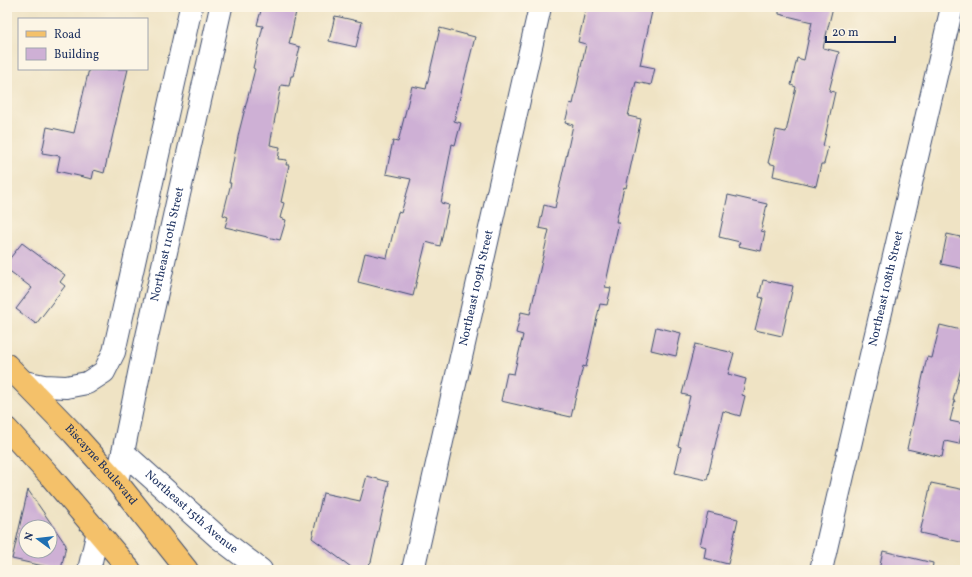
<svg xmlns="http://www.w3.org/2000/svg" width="972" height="577" font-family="Vollkorn,serif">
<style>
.building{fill:#ceb0d5;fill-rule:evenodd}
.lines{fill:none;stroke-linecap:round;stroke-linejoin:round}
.minor-casing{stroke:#3b4a6d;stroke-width:24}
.major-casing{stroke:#3b4a6d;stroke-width:24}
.minor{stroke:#fff;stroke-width:22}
.major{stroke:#f4c16a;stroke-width:22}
.labels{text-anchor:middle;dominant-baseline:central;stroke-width:3;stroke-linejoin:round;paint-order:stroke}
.street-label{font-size:12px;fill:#1b2f5e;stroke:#fcf5e5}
</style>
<rect width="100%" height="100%" fill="#fcf5e5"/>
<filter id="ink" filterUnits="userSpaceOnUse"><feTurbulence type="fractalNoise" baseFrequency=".025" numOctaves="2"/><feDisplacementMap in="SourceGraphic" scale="8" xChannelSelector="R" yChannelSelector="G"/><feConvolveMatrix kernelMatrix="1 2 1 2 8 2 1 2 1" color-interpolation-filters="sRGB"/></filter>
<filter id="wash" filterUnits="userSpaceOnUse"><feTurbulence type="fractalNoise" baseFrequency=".012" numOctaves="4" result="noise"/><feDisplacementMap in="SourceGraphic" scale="16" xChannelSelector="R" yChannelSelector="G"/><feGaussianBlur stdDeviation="0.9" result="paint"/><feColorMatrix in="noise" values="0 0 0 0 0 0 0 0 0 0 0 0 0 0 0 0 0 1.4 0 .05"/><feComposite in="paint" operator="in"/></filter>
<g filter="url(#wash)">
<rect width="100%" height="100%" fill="#efe3c4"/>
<g id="blocks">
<g class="building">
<polygon points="262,7 297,7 289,44 300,47 293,76 291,76 289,86 281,85 270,145 280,147 278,159 287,160 286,165 289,165 281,202 284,203 280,218 286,220 280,240 225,227 228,217 223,215 231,183 229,183 239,132 255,69 253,68 263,26 257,25"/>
<polygon points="586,7 653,7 640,65 655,68 651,85 636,82 628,116 641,119 626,188 624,187 616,222 619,222 605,287 611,288 607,305 600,304 586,367 583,366 571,417 501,401 507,373 514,374 523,335 516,333 521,312 530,314 549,230 539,228 544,205 555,208 573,125 565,123 570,103 573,104 586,44 578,42"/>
<polygon points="779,7 833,7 823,48 839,52 829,91 835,92 823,146 828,147 824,164 821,164 816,186 773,176 775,165 768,163 776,130 786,132 796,87 791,85 797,58 804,60 812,22 779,14"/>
<polygon points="335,16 362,22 356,47 329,41"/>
<polygon points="440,28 475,37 454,121 461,123 455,145 452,144 441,203 449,205 440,246 426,242 413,296 358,282 365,253 387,258 398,212 401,213 411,179 386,174 393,141 398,142 412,86 426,89"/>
<polygon points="89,69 128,69 104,173 94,170 92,179 57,171 60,156 42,153 47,127 74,133"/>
<polygon points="728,195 767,204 761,231 765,232 761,251 738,246 740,242 719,237"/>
<polygon points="947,234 965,238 965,269 941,264"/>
<polygon points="22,243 65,275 60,282 65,286 36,324 16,309 32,288 7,269 7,262"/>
<polygon points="763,280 793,286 782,336 755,330 763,298 759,297"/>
<polygon points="940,325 965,331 965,365 962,364 953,401 955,401 950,421 964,424 959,444 945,441 942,457 907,449 927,357 932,358"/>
<polygon points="656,327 681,333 676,356 651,350"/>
<polygon points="695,344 734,353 728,374 746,379 742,395 745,396 740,416 723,411 707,480 675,473 681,447 678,446 690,396 682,394"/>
<polygon points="367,476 389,482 371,562 363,570 355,570 312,538 323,493 360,501"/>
<polygon points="931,483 965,490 965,543 920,533"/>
<path d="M28,490L66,545L61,570L12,559ZM26,527H50V551H26Z"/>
<polygon points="708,512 738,519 728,564 704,558 706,547 700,545"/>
<polygon points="883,551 933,563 932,570 879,570"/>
</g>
</g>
</g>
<g filter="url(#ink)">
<use href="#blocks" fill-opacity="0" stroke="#3b4a6d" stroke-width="1"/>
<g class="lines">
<g class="minor-casing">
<g id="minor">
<polyline points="24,382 44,386 66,387 87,383 104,372 114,352 191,7"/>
<path id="s1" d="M123,452L219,538L261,570"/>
<path id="s2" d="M117,482L142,359L221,7"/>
<polyline points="89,570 98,531"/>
<path id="s3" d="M413,570L540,7"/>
<path id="s4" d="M821,570L952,7"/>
</g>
</g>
<g class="major-casing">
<g id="major">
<path id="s5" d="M7,365L73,433L117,482L187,570"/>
<polyline points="7,429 51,477 130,570"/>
</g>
</g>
<use href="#minor" class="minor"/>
<use href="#major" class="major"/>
</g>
</g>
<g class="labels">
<g class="street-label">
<text stroke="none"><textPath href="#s2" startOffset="243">Northeast 110th Street</textPath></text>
<text stroke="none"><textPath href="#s3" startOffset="289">Northeast 109th Street</textPath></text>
<text stroke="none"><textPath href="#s4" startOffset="289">Northeast 108th Street</textPath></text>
<text stroke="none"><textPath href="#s5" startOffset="137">Biscayne Boulevard</textPath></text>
<text stroke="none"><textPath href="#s1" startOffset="91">Northeast 15th Avenue</textPath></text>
</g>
</g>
<rect width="972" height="577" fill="none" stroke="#fcf5e5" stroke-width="24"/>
<rect x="18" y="18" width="130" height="52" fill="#fcf5e5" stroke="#a2a6af"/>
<rect x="26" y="31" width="20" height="6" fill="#f4c16a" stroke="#a2a6af"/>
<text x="54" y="38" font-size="12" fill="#1b2f5e">Road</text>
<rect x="26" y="48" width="20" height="12" fill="#ceb0d5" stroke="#a2a6af"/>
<text x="54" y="58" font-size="12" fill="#1b2f5e">Building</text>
<g transform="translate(38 539) rotate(285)"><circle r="19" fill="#fcf5e5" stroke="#a2a6af"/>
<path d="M0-3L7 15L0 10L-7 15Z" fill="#1f6fb2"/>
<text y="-6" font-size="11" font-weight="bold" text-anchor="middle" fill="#1b2f5e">N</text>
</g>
<path d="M826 36v6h69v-6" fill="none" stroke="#1b2f5e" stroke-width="2"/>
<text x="832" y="36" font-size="12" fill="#1b2f5e" stroke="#fcf5e5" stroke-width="3" paint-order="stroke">20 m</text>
</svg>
